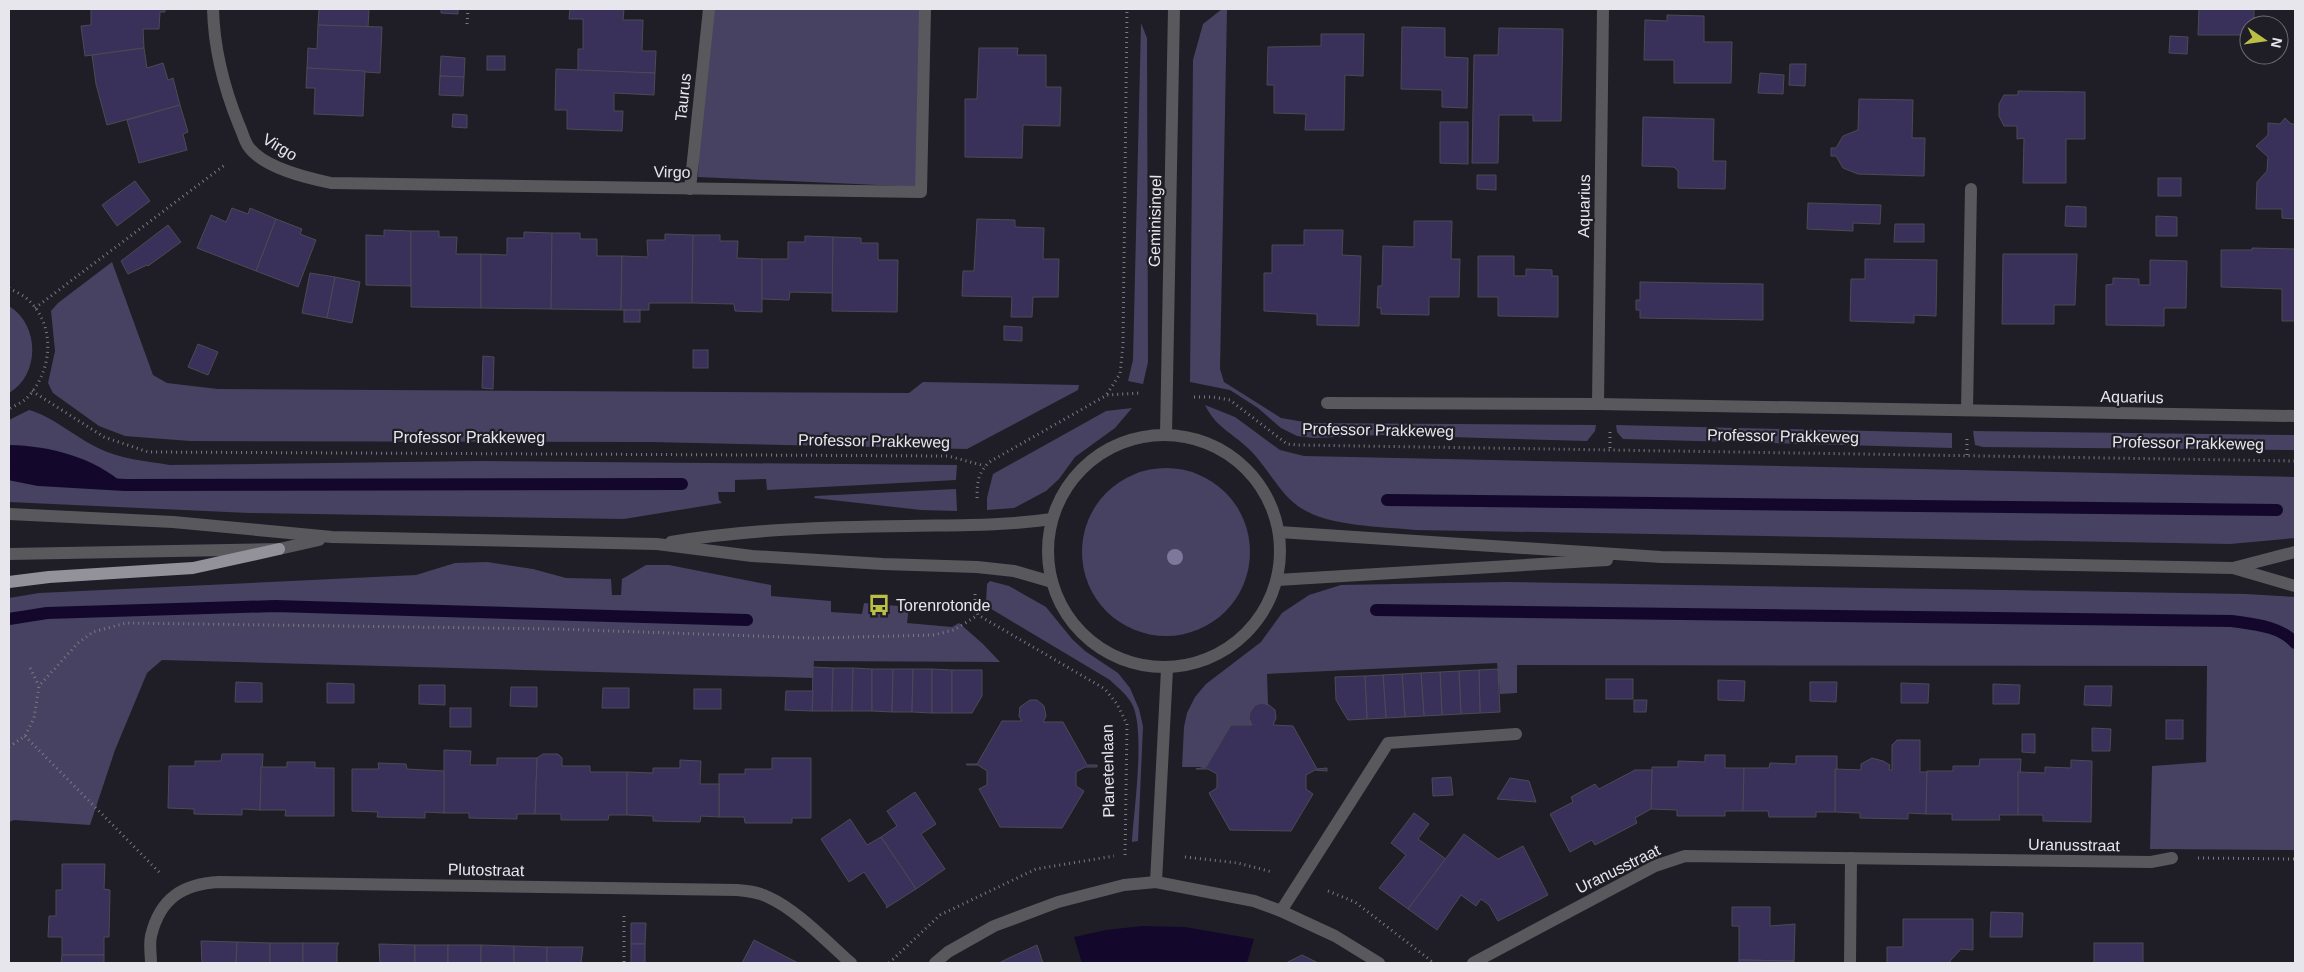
<svg xmlns="http://www.w3.org/2000/svg" width="2304" height="972" font-family="Arial,sans-serif">
<style>
.green{fill:#474261}
.water{fill:#13082c}
.lines{fill:none;stroke-linecap:round;stroke-linejoin:round}
.stream{stroke:#13082c;stroke-width:12}
.building{fill:#393159;stroke:#4c4a54}
.path{stroke:#7b7a81;stroke-width:3;stroke-dasharray:1 4;stroke-linecap:butt}
.service{stroke:#59585d;stroke-width:12}
.minor{stroke:#59585d;stroke-width:12}
.tertiary{stroke:#59585d;stroke-width:12}
.primary{stroke:#93929b;stroke-width:12}
.tree{fill:#7e789b}
.labels{text-anchor:middle;dominant-baseline:central;stroke-width:4.5;stroke-linejoin:round;paint-order:stroke}
.street-label{font-size:16px;fill:#e7e6ec;stroke:#1f1e26}
.poi-label{font-size:16px;fill:#e7e6ec;stroke:#1f1e26;text-anchor:start}
</style>
<rect width="100%" height="100%" fill="#1f1e26"/>
<g class="green">
<polygon points="705,9 927,9 921,187 698,177"/>
<polygon points="1222,9 1227,9 1220,369 1224,382 1281,418 1310,423 1596,425 1595,431 1587,441 1381,435 1314,438 1297,436 1281,428 1258,408 1230,390 1190,382 1193,60 1203,24"/>
<polygon points="1141,23 1147,38 1148,362 1143,384 1128,381 1133,360"/>
<polygon points="112,262 153,375 167,383 218,389 909,393 923,382 1079,385 1078,390 967,449 650,442 190,441 125,436 99,426 53,393 48,383 55,351 51,311 58,303"/>
<path d="M9,306C40,325 40,375 9,393Z"/>
<path d="M1205,405L1235,417L1280,450L1304,456L2295,477V538L2230,544L1415,530C1378,526 1322,527 1294,503C1278,490 1266,466 1250,450C1233,433 1216,428 1205,405Z"/>
<polygon points="1132,408 1115,428 1075,457 1059,479 1046,491 1014,508 987,510 987,498 993,474 1106,411"/>
<path d="M29,410C52,416 75,437 98,448C120,459 146,461 170,465L480,461L957,465L956,480L767,490L766,479L735,480V492H718L719,500L722,503L624,519L249,513L9,502V420Z"/>
<polygon points="1616,425 1952,433 1952,448 1623,439 1617,432"/>
<polygon points="1973,431 2295,435 2295,450 1983,447 1975,445"/>
<circle cx="1166" cy="552" r="84"/>
<polygon points="956,489 957,511 921,510 814,498 815,496"/>
<polygon points="487,562 533,569 566,578 611,579 612,595 621,595 622,579 646,565 669,565 771,585 771,596 831,601 831,612 862,614 864,603 909,607 907,623 952,627 959,623 983,644 1000,662 814,661 813,678 162,660 147,673 115,750 90,825 14,820 9,822 9,598 39,593 416,575 455,563"/>
<path d="M990,581L1009,586L1046,607L1072,639L1085,651L1118,673L1130,688L1139,709L1143,726L1138,841L1132,842C1134,809 1145,734 1133,706C1128,695 1118,688 1110,680L988,607L986,602L987,584Z"/>
<polygon points="1505,582 2246,594 2295,597 2295,850 2150,849 2152,766 2206,762 2207,666 1517,665 1517,693 1500,694 1497,663 1267,674 1268,704 1252,725 1231,725 1206,767 1182,767 1184,727 1187,713 1195,697 1206,684 1261,642 1282,613 1309,595 1341,585"/>
</g>
<g class="water">
<path d="M9,445C51,446 93,457 125,485L39,480L9,474Z"/>
<polygon points="1142,926 1185,927 1254,939 1247,963 1082,963 1074,937 1106,930"/>
</g>
<g class="lines">
<g class="stream">
<polyline points="9,474 39,480 125,485 682,484"/>
<polyline points="1387,500 2277,510"/>
<path d="M1376,610L2232,621C2252,624 2281,626 2295,643"/>
<polyline points="9,619 47,613 275,606 747,620"/>
</g>
</g>
<g class="building">
<polygon points="91,9 165,9 165,12 160,12 159,29 143,29 144,48 85,56 81,26 91,25"/>
<polygon points="319,9 369,9 368,27 318,25"/>
<polygon points="441,9 458,9 458,14 441,13"/>
<polygon points="570,9 624,9 623,20 643,20 642,51 656,51 655,73 578,71 578,49 583,49 583,19 569,19"/>
<polygon points="2199,9 2254,9 2254,25 2249,25 2249,35 2198,35"/>
<polygon points="1667,15 1704,16 1704,42 1732,42 1731,83 1674,83 1674,60 1644,60 1645,20 1667,21"/>
<polygon points="318,25 382,27 380,73 307,68 308,48 317,49"/>
<polygon points="1402,27 1445,28 1445,57 1468,58 1467,108 1442,107 1442,90 1401,89"/>
<polygon points="1499,28 1563,29 1561,121 1533,121 1533,115 1499,115 1498,163 1472,163 1474,55 1498,55"/>
<polygon points="1321,34 1364,34 1363,76 1345,75 1344,130 1305,130 1306,114 1274,113 1274,85 1267,85 1268,47 1321,46"/>
<polygon points="2170,36 2188,37 2187,54 2169,53"/>
<polygon points="144,48 147,68 163,63 168,80 173,78 180,105 107,125 96,84 92,55"/>
<polygon points="979,48 1018,48 1017,55 1046,55 1046,87 1061,87 1060,126 1023,125 1022,158 965,157 965,99 977,99"/>
<polygon points="441,56 465,58 464,77 440,76"/>
<rect x="487" y="56" width="18" height="14"/>
<polygon points="1790,64 1806,64 1805,86 1789,85"/>
<polygon points="307,68 365,71 363,116 314,114 315,88 306,88"/>
<polygon points="556,69 655,73 654,95 614,93 614,111 623,111 622,131 567,129 567,110 555,110"/>
<polygon points="1760,73 1784,75 1783,94 1758,93"/>
<polygon points="440,76 464,77 463,96 439,95"/>
<polygon points="2018,91 2085,92 2085,139 2066,139 2066,183 2023,183 2024,138 2017,139 2017,126 2004,126 1999,116 1999,104 2004,95 2018,95"/>
<polygon points="1859,99 1913,100 1912,138 1925,138 1924,176 1858,174 1843,168 1836,156 1831,156 1831,148 1836,148 1843,136 1858,130"/>
<polygon points="180,105 188,132 183,134 187,150 139,163 127,120"/>
<polygon points="453,114 467,115 467,128 452,127"/>
<polygon points="1643,117 1714,119 1713,161 1726,161 1725,189 1678,188 1678,171 1674,167 1642,166"/>
<polygon points="2285,118 2291,124 2295,124 2295,219 2282,218 2282,209 2256,209 2257,182 2267,171 2268,157 2256,146 2268,135 2268,123 2280,124"/>
<polygon points="1440,122 1468,122 1468,164 1440,163"/>
<polygon points="1477,175 1496,175 1496,190 1477,189"/>
<rect x="2158" y="178" width="23" height="18"/>
<polygon points="135,181 150,201 117,226 102,205"/>
<polygon points="1808,203 1881,205 1880,224 1853,223 1853,231 1807,229"/>
<polygon points="2066,206 2086,207 2086,227 2065,226"/>
<polygon points="232,208 248,214 250,208 276,219 256,271 197,248 211,215 226,222"/>
<polygon points="2156,216 2177,217 2177,236 2156,236"/>
<polygon points="276,219 302,229 300,234 316,240 298,287 256,271"/>
<polygon points="977,219 1015,220 1015,227 1044,228 1043,259 1059,259 1058,297 1033,297 1032,317 1011,317 1012,297 962,296 963,271 974,271"/>
<polygon points="1414,221 1452,221 1451,259 1460,259 1459,297 1429,297 1429,315 1381,314 1381,308 1377,308 1378,286 1382,286 1383,246 1414,247"/>
<polygon points="1895,224 1924,224 1924,242 1894,242"/>
<polygon points="168,225 181,242 148,266 147,265 128,274 121,261"/>
<polygon points="384,230 411,231 411,286 366,285 366,235 384,236"/>
<polygon points="1304,230 1343,230 1342,255 1361,256 1359,326 1317,325 1317,314 1264,311 1264,273 1272,273 1272,245 1304,245"/>
<polygon points="411,231 439,231 439,237 457,237 456,254 481,254 481,308 411,307"/>
<polygon points="524,232 552,233 551,309 481,308 481,254 507,255 507,238 524,238"/>
<polygon points="552,233 580,233 580,239 597,239 597,256 622,256 621,310 551,309"/>
<polygon points="665,234 693,235 692,303 649,303 649,310 621,310 622,256 648,257 647,240 665,240"/>
<polygon points="693,235 720,235 720,241 738,241 737,258 762,259 762,312 735,311 734,304 692,303"/>
<polygon points="805,236 833,237 833,293 790,292 789,300 762,299 762,259 788,259 788,242 805,242"/>
<polygon points="833,237 861,238 861,243 878,243 878,260 898,260 897,312 832,311"/>
<polygon points="2252,248 2295,249 2295,321 2282,321 2282,289 2221,287 2221,250 2252,250"/>
<polygon points="2003,254 2077,254 2075,305 2054,305 2054,324 2002,324"/>
<polygon points="1478,256 1514,256 1514,276 1526,276 1526,269 1552,270 1552,276 1558,276 1558,317 1498,316 1498,297 1478,297"/>
<polygon points="1865,259 1937,260 1936,316 1914,315 1914,323 1850,321 1851,279 1865,279"/>
<polygon points="2150,260 2187,261 2186,308 2164,308 2164,326 2106,325 2106,285 2113,284 2113,278 2139,279 2139,285 2150,285"/>
<polygon points="310,273 335,277 327,318 302,313"/>
<polygon points="335,277 360,282 352,323 327,318"/>
<polygon points="1640,282 1763,284 1763,320 1640,318 1640,310 1636,310 1636,300 1640,300"/>
<rect x="624" y="310" width="16" height="12"/>
<polygon points="1004,326 1022,327 1022,341 1004,340"/>
<polygon points="198,344 218,352 208,375 188,367"/>
<rect x="693" y="350" width="15" height="18"/>
<polygon points="483,356 494,357 493,389 482,388"/>
<polygon points="813,667 833,668 832,711 812,711"/>
<polygon points="833,668 853,668 852,711 832,711"/>
<polygon points="853,668 872,669 872,711 852,711"/>
<polygon points="872,669 893,669 892,712 872,711"/>
<polygon points="893,669 913,669 912,712 892,712"/>
<polygon points="913,669 932,669 932,713 912,712"/>
<polygon points="932,669 952,670 952,713 932,713"/>
<polygon points="1498,669 1500,712 1480,713 1479,670"/>
<polygon points="952,670 982,670 982,696 972,713 952,713"/>
<polygon points="1479,670 1480,713 1461,714 1459,671"/>
<polygon points="1459,671 1461,714 1442,715 1440,672"/>
<polygon points="1440,672 1442,715 1424,716 1421,673"/>
<polygon points="1421,673 1424,716 1405,717 1402,674"/>
<polygon points="1402,674 1405,717 1386,718 1383,675"/>
<polygon points="1383,675 1386,718 1367,719 1365,676"/>
<polygon points="1365,676 1367,719 1348,720 1336,700 1335,677"/>
<rect x="1606" y="679" width="27" height="20"/>
<polygon points="1718,680 1745,681 1744,701 1718,700"/>
<polygon points="236,682 262,683 262,702 235,702"/>
<polygon points="1810,682 1837,682 1836,702 1810,701"/>
<polygon points="327,683 354,684 354,703 327,703"/>
<polygon points="1901,683 1929,684 1928,703 1901,703"/>
<polygon points="1993,684 2020,685 2019,704 1993,704"/>
<polygon points="419,685 445,685 445,705 419,704"/>
<polygon points="2085,686 2112,686 2111,706 2084,705"/>
<polygon points="511,687 537,687 537,707 510,706"/>
<polygon points="603,688 629,688 629,708 602,708"/>
<rect x="694" y="689" width="27" height="20"/>
<polygon points="786,691 813,691 812,711 785,710"/>
<polygon points="1030,700 1037,700 1044,706 1046,716 1043,722 1063,722 1087,765 1097,765 1097,767 1085,767 1076,772 1076,786 1084,791 1062,828 1000,827 979,789 987,785 987,771 978,765 967,765 966,764 977,764 1002,721 1022,721 1019,716 1020,707"/>
<polygon points="1634,700 1647,700 1646,712 1634,712"/>
<polygon points="1262,703 1269,705 1275,710 1276,718 1273,725 1293,726 1317,769 1327,768 1327,771 1315,770 1306,775 1306,789 1313,794 1291,831 1230,830 1209,793 1217,788 1217,774 1208,769 1196,769 1206,767 1231,725 1252,725 1249,718 1250,712 1255,705"/>
<rect x="450" y="708" width="21" height="19"/>
<rect x="2166" y="720" width="17" height="19"/>
<polygon points="2092,728 2111,729 2110,751 2092,751"/>
<polygon points="2022,734 2035,734 2035,753 2022,752"/>
<polygon points="1897,740 1920,740 1920,772 1927,772 1926,814 1908,813 1908,819 1860,818 1860,813 1835,812 1835,769 1861,770 1861,764 1872,758 1883,761 1890,765 1889,770 1892,770 1892,745"/>
<polygon points="444,750 471,751 470,765 497,765 497,758 537,758 535,814 517,814 517,819 469,818 469,813 444,813"/>
<polygon points="222,754 263,754 260,810 242,809 242,815 194,814 194,809 168,808 169,766 195,766 195,761 221,761"/>
<polygon points="543,754 558,754 562,758 562,766 590,766 590,772 627,772 627,815 609,815 608,820 561,820 561,814 535,814 537,758"/>
<polygon points="1705,755 1725,755 1725,768 1744,768 1743,811 1725,811 1725,816 1677,816 1677,810 1651,809 1652,767 1678,767 1678,761 1705,762"/>
<polygon points="1796,756 1837,756 1837,769 1835,769 1835,812 1816,812 1816,817 1769,817 1768,811 1743,811 1744,768 1769,768 1770,763 1796,764"/>
<polygon points="772,758 811,758 811,818 792,818 792,823 745,823 744,817 719,817 719,774 745,774 745,769 772,769"/>
<polygon points="1980,759 2021,759 2018,815 1999,815 2000,820 1952,820 1952,814 1926,814 1927,771 1953,771 1953,766 1979,766"/>
<polygon points="680,760 701,761 700,784 719,784 719,817 701,816 700,822 653,821 653,816 627,815 627,772 653,773 653,768 680,768"/>
<polygon points="2071,760 2092,761 2091,822 2043,821 2043,815 2018,815 2018,772 2045,773 2045,767 2071,768"/>
<polygon points="287,762 315,762 315,768 334,768 334,816 285,816 286,810 260,810 261,767 287,767"/>
<polygon points="378,763 406,764 407,769 444,771 444,813 425,812 425,818 377,817 378,812 352,811 352,769 379,769"/>
<polygon points="1635,770 1652,770 1651,809 1635,818 1637,823 1595,845 1592,840 1570,852 1550,814 1573,802 1571,797 1595,784 1599,789"/>
<polygon points="1451,777 1453,795 1433,796 1432,778"/>
<polygon points="1510,778 1529,781 1536,802 1497,799"/>
<polygon points="915,792 936,824 921,834 945,869 916,889 881,837 897,826 887,811"/>
<polygon points="1414,813 1429,824 1418,839 1446,859 1408,909 1379,888 1406,855 1391,843"/>
<polygon points="850,819 867,845 881,837 916,889 886,908 887,906 864,872 849,882 821,839"/>
<polygon points="1464,834 1498,859 1523,846 1548,895 1498,921 1489,905 1481,899 1476,906 1461,895 1437,930 1408,909"/>
<polygon points="62,864 105,864 104,889 110,890 109,937 104,937 104,955 62,955 62,937 48,937 49,916 56,916 56,890 62,890"/>
<polygon points="1732,907 1770,907 1770,926 1795,924 1794,961 1739,960 1739,926 1732,926"/>
<polygon points="1991,912 2023,913 2022,937 1990,937"/>
<polygon points="1903,919 1973,919 1973,950 1961,949 1950,961 1950,963 1887,963 1887,947 1903,947"/>
<polygon points="631,923 646,923 645,944 631,944"/>
<polygon points="754,940 798,963 742,963"/>
<polygon points="201,941 237,942 236,963 202,963"/>
<polygon points="237,942 270,943 270,963 236,963"/>
<rect x="270" y="943" width="33" height="20"/>
<polygon points="303,943 339,943 337,946 337,963 303,963"/>
<rect x="2094" y="943" width="49" height="20"/>
<polygon points="379,944 415,945 415,963 380,963"/>
<rect x="631" y="944" width="14" height="19"/>
<rect x="415" y="945" width="33" height="18"/>
<rect x="448" y="945" width="33" height="18"/>
<polygon points="481,945 514,946 514,963 481,963"/>
<polygon points="1037,945 1043,963 999,963 1009,958"/>
<polygon points="514,946 547,947 547,963 514,963"/>
<polygon points="547,947 583,947 581,963 547,963"/>
<polygon points="62,955 104,955 104,963 61,963"/>
<polygon points="1302,955 1318,963 1286,963"/>
<polygon points="1739,960 1794,961 1794,963 1739,963"/>
</g>
<g class="lines">
<g class="path">
<polyline points="467,24 468,9"/>
<path d="M9,288C14,291 21,294 26,298C57,324 53,372 26,399C21,403 14,406 9,409"/>
<polyline points="35,308 226,164"/>
<polyline points="32,391 104,437 148,452 948,456 985,466"/>
<polyline points="1107,394 1120,374 1123,345 1127,9"/>
<polyline points="1194,397 1213,397 1230,400 1287,444 1298,445 2295,461"/>
<polyline points="1610,432 1610,449"/>
<polyline points="1967,455 1967,439"/>
<path d="M977,498C977,483 978,471 991,461L1107,395L1140,393"/>
<polyline points="975,594 975,604 978,615 1105,689 1117,704 1127,724 1125,858"/>
<polyline points="30,668 39,686"/>
<polyline points="25,736 160,873"/>
<polyline points="9,747 25,736 34,718 39,686 78,643 93,632 126,623 556,629 814,638 933,635 954,630 978,615"/>
<polyline points="1185,857 1238,863 1272,872"/>
<polyline points="2198,858 2295,859"/>
<polyline points="1328,891 1355,902 1434,963"/>
<polyline points="624,916 624,963"/>
<polyline points="889,963 940,915 1036,869 1114,856"/>
</g>
<polyline class="service" points="1281,911 1388,743 1516,734"/>
<g class="minor">
<path d="M213,9C214,48 224,88 239,125C242,131 244,140 248,146C263,168 307,178 331,183L921,192L925,9"/>
<polyline points="690,189 709,9"/>
<polyline points="1327,403 1598,404 2295,416"/>
<polyline points="1598,404 1603,9"/>
<polyline points="1967,410 1971,189"/>
<polyline points="1166,434 1174,9"/>
<polyline points="1156,882 1167,669"/>
<path d="M151,963C151,955 149,944 151,936C160,898 183,884 219,882L737,890C748,891 758,892 768,897C797,910 827,942 851,963"/>
<polyline points="935,963 948,952 994,926 1058,902 1124,885 1156,882 1254,901 1281,911 1335,936 1379,963"/>
<polyline points="1473,963 1655,866 1685,856 2151,862 2172,858"/>
<polyline points="1850,963 1851,858"/>
</g>
<g class="tertiary">
<circle cx="1164" cy="551" r="116"/>
<polyline points="9,514 173,522 332,537 657,544 752,556 883,564 977,567 1014,571 1052,582"/>
<polyline points="1279,532 1661,557 2233,568 2295,552"/>
<path d="M671,542C749,529 828,527 907,526C956,525 1003,526 1052,519"/>
<polyline points="9,554 279,549 319,540"/>
<polyline points="2233,568 2295,586"/>
<polyline points="1277,580 1607,560"/>
</g>
<polyline class="primary" points="9,582 49,577 193,568 279,549"/>
</g>
<circle class="tree" cx="1175" cy="557" r="8"/>
<defs>
<g id="bus-bare" transform="scale(1.725)"><path d="M-5-6H5V4H4V6H2V4H-2V6H-4V4H-5ZM-3.5-4V0h7V-4ZM-3.5 1.2v1.5H-2V1.2ZM2 1.2v1.5H3.5V1.2Z" fill="#bbc045" stroke="#1f1e26" stroke-width="2.5" paint-order="stroke"/></g>
</defs>
<g fill-rule="evenodd">
<use href="#bus-bare" x="879" y="605"/>
</g>
<g class="labels">
<g class="street-label">
<text transform="translate(683 97) rotate(-84)">Taurus</text>
<text transform="translate(280 147) rotate(31)">Virgo</text>
<text transform="translate(672 172) rotate(1)">Virgo</text>
<text transform="translate(1584 206) rotate(-89)">Aquarius</text>
<text transform="translate(1155 221) rotate(-89)">Geminisingel</text>
<text transform="translate(2132 397) rotate(1)">Aquarius</text>
<text transform="translate(1378 430) rotate(1)">Professor Prakkeweg</text>
<text transform="translate(1783 436) rotate(1)">Professor Prakkeweg</text>
<text x="469" y="437">Professor Prakkeweg</text>
<text transform="translate(874 441) rotate(1)">Professor Prakkeweg</text>
<text transform="translate(2188 443) rotate(1)">Professor Prakkeweg</text>
<text transform="translate(1108 771) rotate(-91)">Planetenlaan</text>
<text transform="translate(2074 845) rotate(1)">Uranusstraat</text>
<text transform="translate(1618 869) rotate(-26)">Uranusstraat</text>
<text transform="translate(486 870) rotate(1)">Plutostraat</text>
</g>
<g class="poi-label">
<text x="896" y="605">Torenrotonde</text>
</g>
</g>
<rect width="2304" height="972" fill="none" stroke="#e7e6ec" stroke-width="20"/>
<g transform="translate(2264 40) rotate(103)"><circle r="24" fill="#1f1e26" stroke="#6f6e75"/>
<path d="M0-4L9 19L0 12L-9 19Z" fill="#bbc045"/>
<text y="-8" font-size="14" font-weight="bold" text-anchor="middle" fill="#e7e6ec">N</text>
</g>
</svg>
